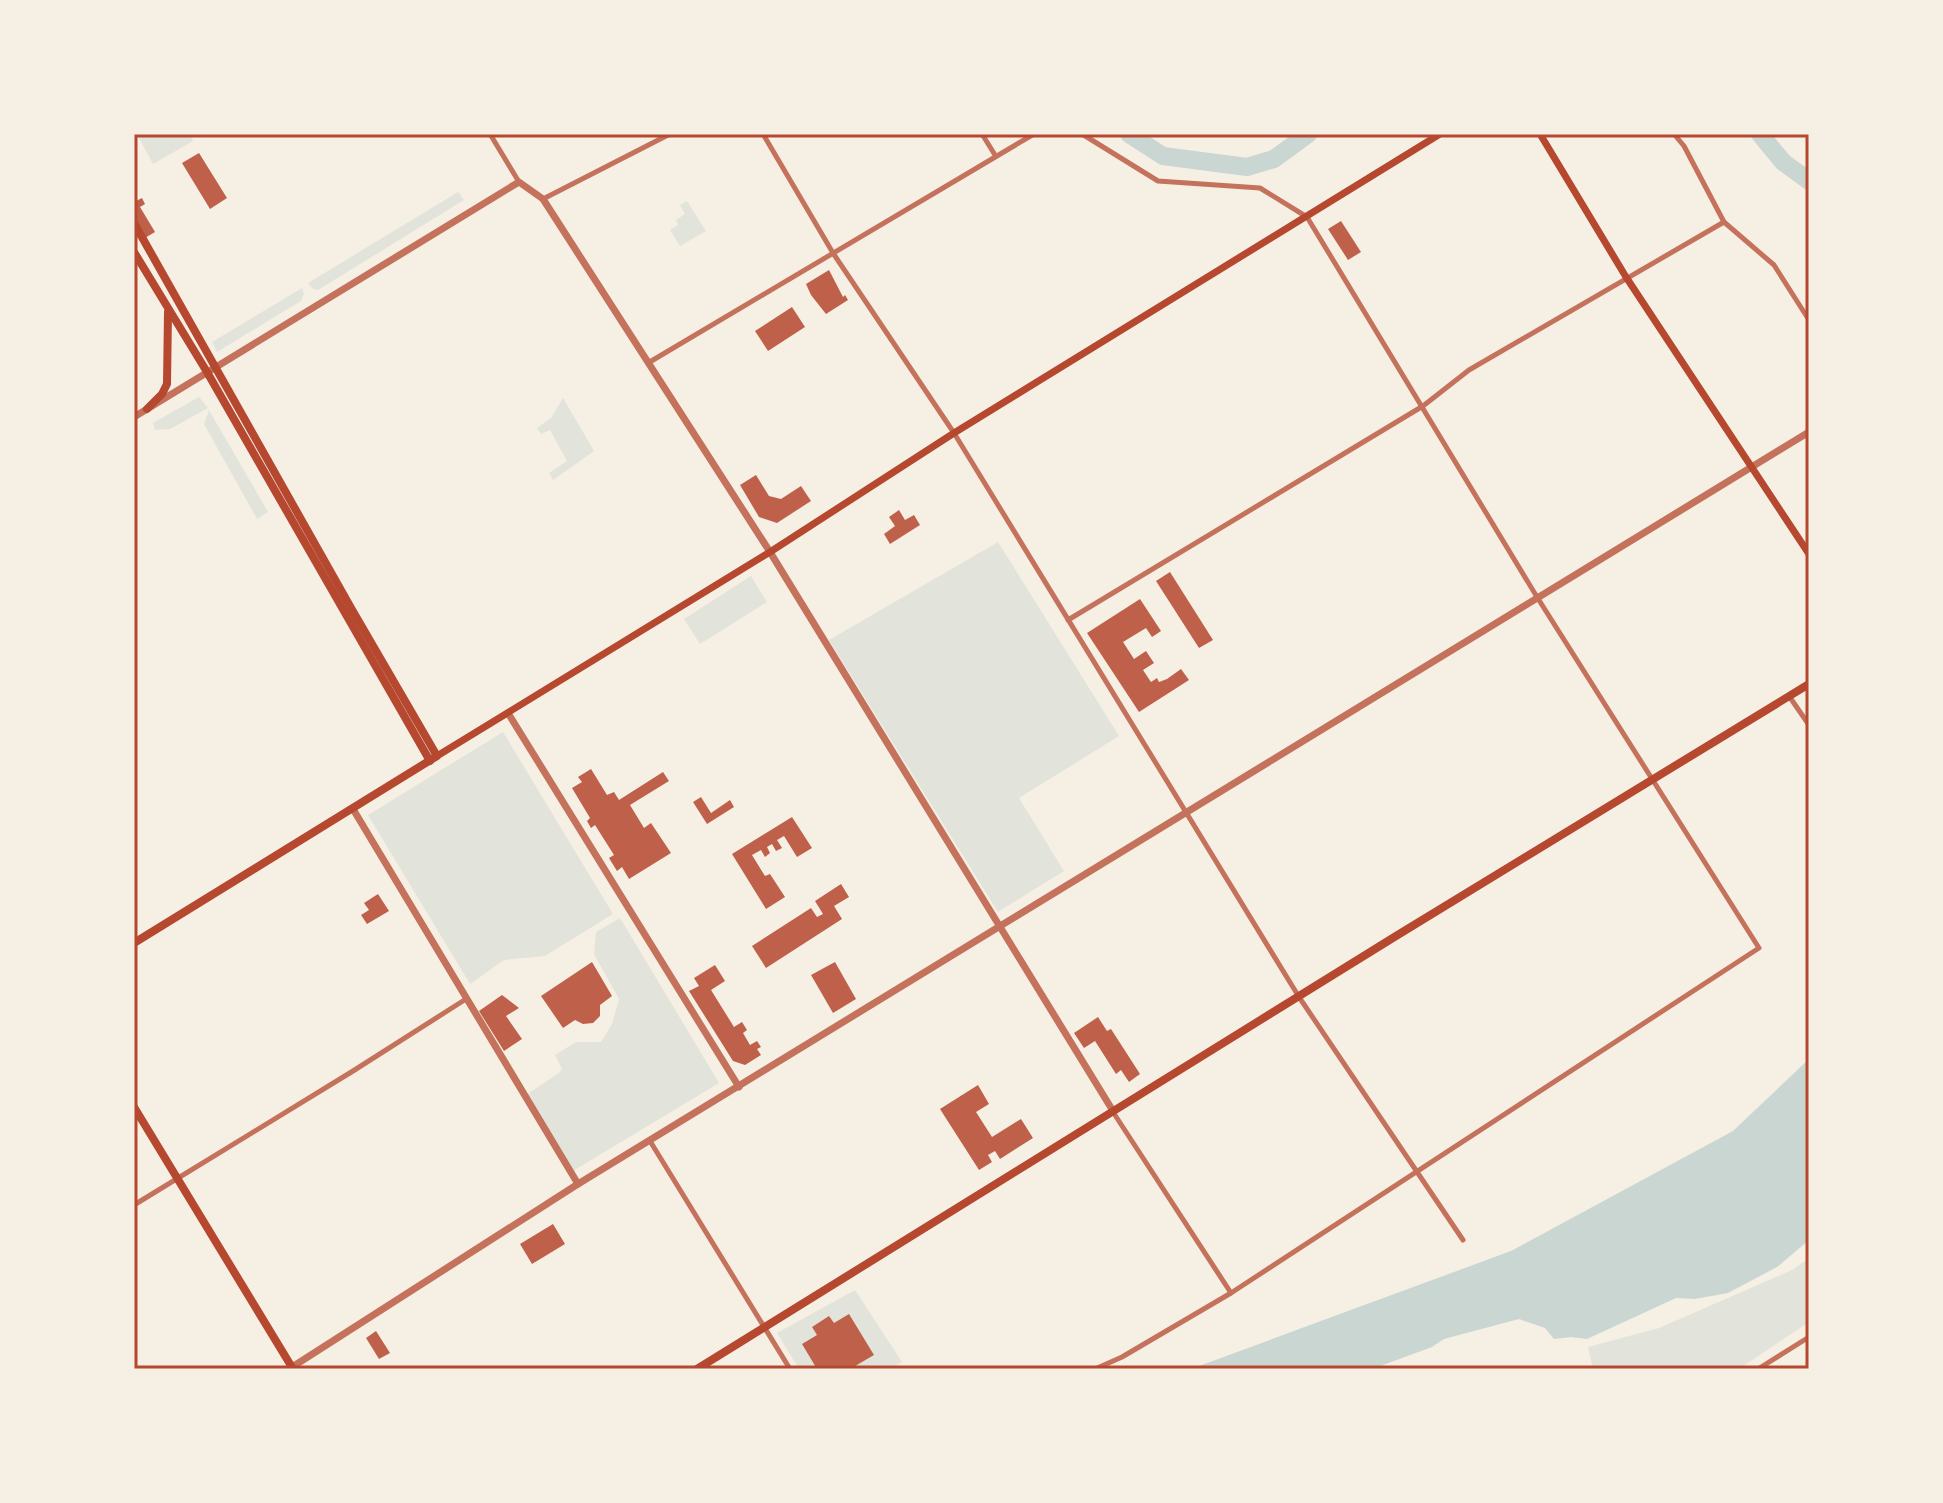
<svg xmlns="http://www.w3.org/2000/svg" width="1943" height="1503" font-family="Merriweather,serif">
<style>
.green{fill:#e2e4dc}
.water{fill:#c9d6d2}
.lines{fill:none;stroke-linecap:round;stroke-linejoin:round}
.river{stroke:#c9d6d2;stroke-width:18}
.building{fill:#bf614a}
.minor{stroke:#c5725c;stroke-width:5}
.tertiary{stroke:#c5725c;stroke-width:7}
.secondary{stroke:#b5482f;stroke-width:7}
.primary{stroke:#b5482f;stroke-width:8}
.neatline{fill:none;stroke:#b5482f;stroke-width:3}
</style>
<rect width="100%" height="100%" fill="#f6efe4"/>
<g class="green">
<polygon points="137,134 189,134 193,141 153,164"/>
<polygon points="458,192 464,200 318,290 313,289 308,283"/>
<polygon points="687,201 706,231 680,246 670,230 678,225 676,220 685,214 680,205"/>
<polygon points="302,288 304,294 301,301 217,352 212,342"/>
<polygon points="199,397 208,408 170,429 155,430 153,423"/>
<polygon points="563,398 594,451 553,480 549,473 567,461 550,430 541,434 537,428 551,418"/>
<polygon points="209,410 268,512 257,519 204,424"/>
<polygon points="998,542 1119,736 1019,798 1064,871 998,912 829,640"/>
<polygon points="751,576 767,602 700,644 684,619"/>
<polygon points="503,732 613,914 545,956 504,960 470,984 368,815"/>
<polygon points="620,918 719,1083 573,1171 526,1095 559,1073 562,1069 555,1055 576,1042 601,1042 612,1024 619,999 594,954 596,932"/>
<polygon points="1809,1258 1809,1322 1739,1369 1593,1369 1588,1347 1659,1328 1792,1270"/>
<polygon points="855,1290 902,1362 890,1369 799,1369 777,1333"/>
</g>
<polygon class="water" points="1809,1059 1809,1240 1777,1267 1728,1293 1695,1299 1676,1298 1587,1339 1571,1337 1554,1339 1545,1328 1519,1319 1444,1339 1432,1347 1372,1369 1191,1369 1511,1251 1733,1131"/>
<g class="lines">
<g class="river">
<polyline points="1129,134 1163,156 1247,167 1274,159 1308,134"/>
<polyline points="1760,134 1783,162 1809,181"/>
</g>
</g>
<g class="building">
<polygon points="199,153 227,198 210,209 182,163"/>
<polygon points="142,198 145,204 140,207 155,232 145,238 134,218 134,202"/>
<polygon points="1341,221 1361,252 1348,260 1328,229"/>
<polygon points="829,270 843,297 845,295 848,300 826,314 811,295 806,284"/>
<polygon points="792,307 805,327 768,351 755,331"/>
<polygon points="756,475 769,496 781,499 801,486 811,501 777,523 759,517 740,485"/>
<polygon points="899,510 905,520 914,515 920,525 890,544 884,534 895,526 889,517"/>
<polygon points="1170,572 1213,640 1199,648 1156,581"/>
<polygon points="1140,599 1161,631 1152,637 1146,628 1123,642 1134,659 1146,651 1154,663 1143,670 1151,682 1157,678 1159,682 1167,679 1181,669 1189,680 1139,712 1087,633"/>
<polygon points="591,769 607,795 614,792 619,800 663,772 669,781 630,805 644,828 651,823 671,853 629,879 622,867 617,871 609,858 614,855 595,825 591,828 587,821 590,818 572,788 582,782 578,777"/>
<polygon points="701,797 711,813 730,800 734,807 707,824 693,802"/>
<polygon points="792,817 812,848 797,857 784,836 777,840 782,848 776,851 772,844 767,847 770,853 765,857 761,850 752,855 765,876 770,874 785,897 766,909 732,854"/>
<polygon points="841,884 849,897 834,906 842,919 766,968 752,946 811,908 817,917 823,914 815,901"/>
<polygon points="378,894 389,911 367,924 361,915 369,910 364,903"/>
<polygon points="592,962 612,996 600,1005 600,1016 593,1023 583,1024 575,1020 563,1028 541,996"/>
<polygon points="835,962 856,999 833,1013 811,975"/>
<polygon points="715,965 725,981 711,990 734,1027 742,1022 747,1030 743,1033 750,1045 757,1041 761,1047 757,1049 761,1055 745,1065 733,1061 689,991 699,986 694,978"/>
<polygon points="502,995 519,1008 506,1016 522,1039 504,1051 479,1011"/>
<polygon points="1098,1017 1107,1031 1111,1029 1140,1074 1129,1082 1121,1070 1116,1074 1095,1041 1084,1048 1074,1033"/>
<polygon points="978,1085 989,1104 976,1112 992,1137 1021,1119 1033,1138 1000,1159 995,1151 988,1155 992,1162 979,1170 940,1109"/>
<polygon points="553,1224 565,1244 532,1264 520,1244"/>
<polygon points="849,1314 874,1355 850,1369 817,1369 802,1344 817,1335 812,1327 829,1316 834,1323"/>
<polygon points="376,1331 390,1353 379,1359 366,1338"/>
</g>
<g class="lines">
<g class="minor">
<polyline points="490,134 519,182"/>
<polyline points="763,134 833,253 954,433 1299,997 1463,1240"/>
<polyline points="982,134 995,155"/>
<polyline points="1082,134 1158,181 1260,188 1307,217 1537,597 1759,948 1231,1293 1122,1357 1095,1369"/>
<polyline points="1674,134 1684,146 1724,222"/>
<polyline points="543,199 670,134"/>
<polyline points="648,363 1034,134"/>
<polyline points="1068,620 1423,406 1469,370 1724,222 1774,265 1809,320"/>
<polyline points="1789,696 1809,725"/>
<polyline points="1113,1112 1231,1293"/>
<polyline points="650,1141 790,1369"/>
<polyline points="134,1205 353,1071 466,999"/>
<polyline points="1758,1369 1809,1337"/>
</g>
<g class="tertiary">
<polyline points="134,417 519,182 543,199 770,552 1113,1111"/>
<polyline points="508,713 739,1087"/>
<polyline points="353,809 578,1184"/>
<polyline points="289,1369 578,1184 1809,432"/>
</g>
<g class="secondary">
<polyline points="1540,134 1626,277 1809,554"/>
<polyline points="437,756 770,552 954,433 1440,134"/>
</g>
<g class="primary">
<polyline points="134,223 351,608 437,756 134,943"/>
<polyline points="134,252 207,372 430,761"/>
<polyline points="147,409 162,394 167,384 168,312"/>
<polyline points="134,1107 293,1369"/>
<polyline points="697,1369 1396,936 1809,684"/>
</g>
</g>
<rect width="1943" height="1503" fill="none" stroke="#f6efe4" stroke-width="272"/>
<rect x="136" y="136" width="1671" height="1231" class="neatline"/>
</svg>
